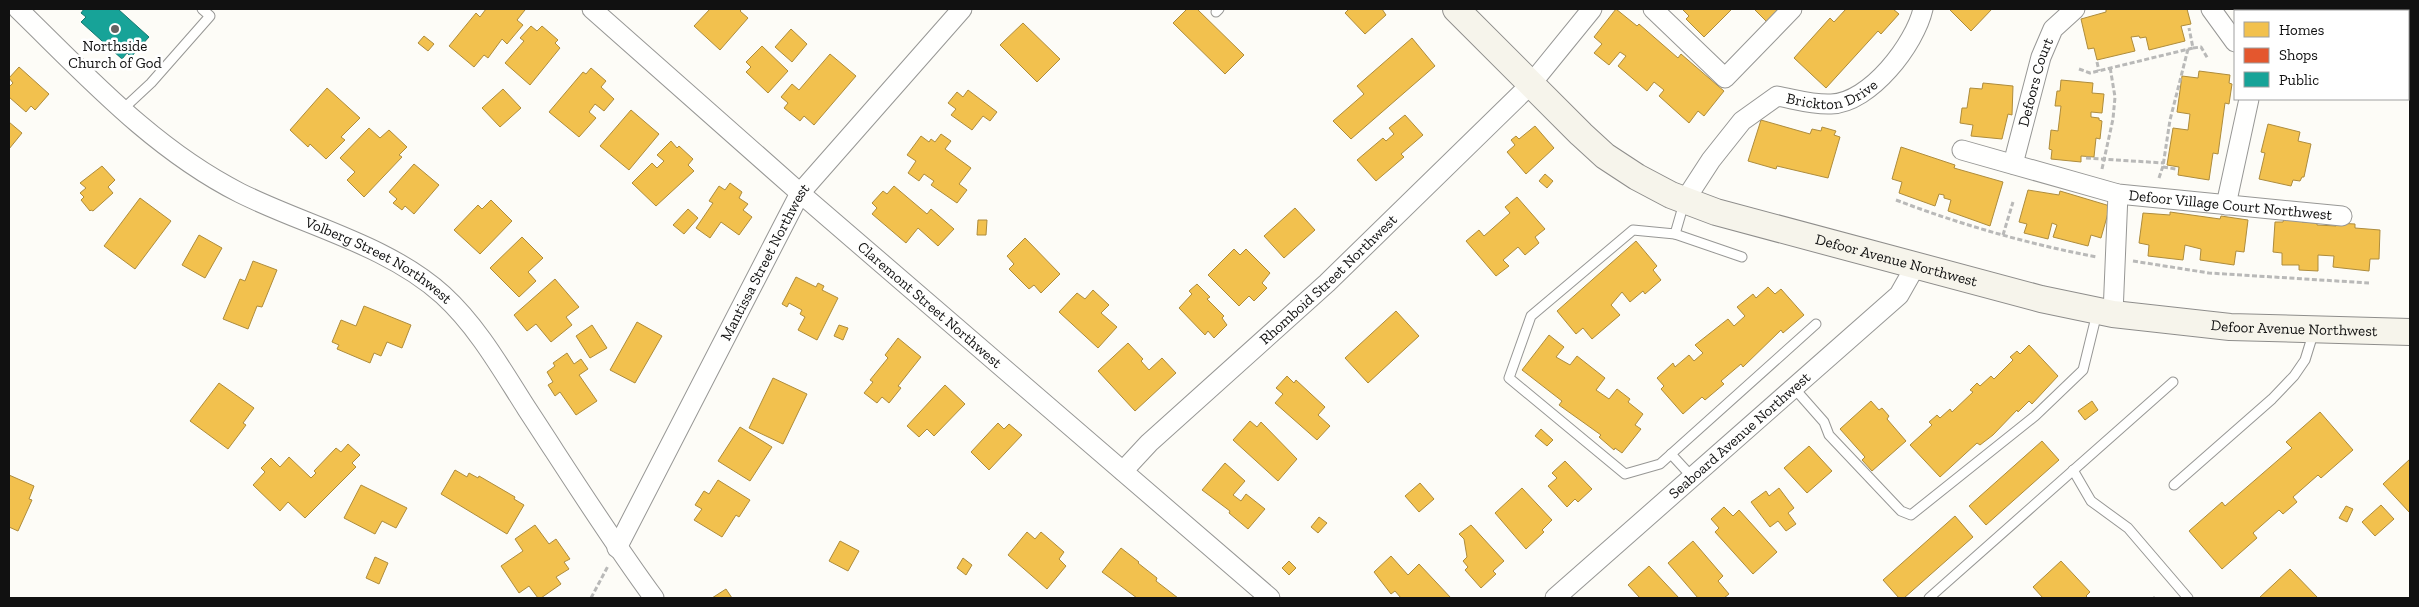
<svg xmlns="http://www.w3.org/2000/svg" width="2419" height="607" font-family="'Zilla Slab',serif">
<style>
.homes{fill:#f2c14e;stroke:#ae8c3c}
.shops{fill:#e4572e;stroke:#a54225}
.public{fill:#17a398;stroke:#157770}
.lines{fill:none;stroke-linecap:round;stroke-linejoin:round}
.lane-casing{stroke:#979795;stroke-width:11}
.street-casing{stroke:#979795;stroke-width:21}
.secondary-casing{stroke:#8e8d8b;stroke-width:28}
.path{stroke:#b9b9b8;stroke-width:3;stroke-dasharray:5 2.5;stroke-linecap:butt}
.lane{stroke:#fffffe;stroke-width:9}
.street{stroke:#fffffe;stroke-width:19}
.secondary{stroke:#f6f4eb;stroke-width:26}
.poi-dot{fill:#646362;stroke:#fff;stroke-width:2}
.labels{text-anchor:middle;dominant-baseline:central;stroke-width:5;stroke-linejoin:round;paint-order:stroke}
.poi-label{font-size:15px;fill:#111;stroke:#fff}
.street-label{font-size:15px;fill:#111;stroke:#fff}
</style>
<rect width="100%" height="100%" fill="#fdfcf7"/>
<g class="homes">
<polygon points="486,9 523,9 525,10 517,20 523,25 507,44 502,39 488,58 484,55 474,67 449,46 476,13 480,17"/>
<polygon points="710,9 742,9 740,11 748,18 720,50 694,26"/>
<polygon points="1187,9 1197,9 1244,55 1225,74 1173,23"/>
<polygon points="1349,9 1382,9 1386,15 1365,34 1345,13"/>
<polygon points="1616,9 1637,26 1639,24 1678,58 1681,54 1724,91 1704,116 1698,111 1689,123 1659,96 1664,90 1654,82 1647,91 1618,66 1626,56 1620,52 1609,65 1594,53 1602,44 1594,37"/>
<polygon points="1682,9 1732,9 1704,37 1686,19 1689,16"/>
<polygon points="1754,9 1786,9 1770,25"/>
<polygon points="1846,9 1893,9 1899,14 1881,34 1878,31 1826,88 1794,58 1830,18 1834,22"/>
<polygon points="1949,9 1992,9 1971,31"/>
<polygon points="2106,9 2187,9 2191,24 2181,26 2185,41 2149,50 2146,37 2140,38 2139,36 2131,37 2135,51 2097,60 2094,48 2088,49 2081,19 2106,12"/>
<polygon points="1023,23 1060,59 1037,82 1000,45"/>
<polygon points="531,26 537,31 542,26 558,40 555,43 560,48 530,85 505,63 524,41 520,38"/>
<polygon points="791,29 807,44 792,62 775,47"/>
<polygon points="424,36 434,44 428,51 418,43"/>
<polygon points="1412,38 1435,66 1351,139 1333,121 1364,94 1357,86"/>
<polygon points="762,46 788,71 768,93 746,72 751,67 746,62"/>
<polygon points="830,54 856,76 814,125 804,116 800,121 784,108 788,103 781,97 792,84 799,90"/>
<polygon points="19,67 49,94 35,110 31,106 26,112 9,97 9,87 13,83 9,78"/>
<polygon points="591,68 606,81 601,87 614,99 604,111 595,104 589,112 596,118 579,137 549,112 583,72 586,74"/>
<polygon points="2199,71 2230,75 2229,83 2232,84 2229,104 2225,103 2218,154 2213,153 2209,180 2178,175 2179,167 2167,165 2173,128 2188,130 2190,114 2177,112 2182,76 2198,78"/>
<polygon points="2061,80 2093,83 2092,93 2104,94 2102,113 2091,112 2091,117 2099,118 2099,120 2102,121 2100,139 2096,138 2094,157 2081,156 2081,162 2051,159 2052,150 2049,149 2051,130 2058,131 2061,106 2055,106 2057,91 2060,91"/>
<polygon points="1983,83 2013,86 2012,115 2008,114 2002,139 1971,136 1973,125 1960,123 1962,108 1967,108 1970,88 1982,89"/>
<polygon points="327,88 360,118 341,137 345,140 326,159 310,144 308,147 290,130"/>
<polygon points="503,89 521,108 500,127 482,108"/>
<polygon points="968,90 997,112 990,121 983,116 972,130 951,115 956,109 948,103 957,92 963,97"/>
<polygon points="631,110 659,134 629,170 600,146"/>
<polygon points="1405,115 1423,135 1401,154 1404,157 1376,181 1357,160 1383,138 1386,141 1394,134 1389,128"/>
<polygon points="1761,120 1810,134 1812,129 1821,131 1822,127 1836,131 1834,135 1840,137 1828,178 1777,166 1776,169 1748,161"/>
<polygon points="9,122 22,133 9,149"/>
<polygon points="2268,124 2300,132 2298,141 2311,144 2304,177 2302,177 2300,181 2293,180 2291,186 2259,179 2265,153 2261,152"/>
<polygon points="1535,126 1554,148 1526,174 1507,152 1515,145 1511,140 1516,136 1519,139"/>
<polygon points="369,128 380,138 389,130 407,147 399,155 402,157 364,197 347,180 355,172 340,158"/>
<polygon points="941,134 951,141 945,149 971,168 959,184 967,190 957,203 931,185 934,181 924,174 919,181 908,173 916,161 907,155 921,136 929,142 931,139 935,142"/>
<polygon points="671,141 677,148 679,146 693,159 688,165 694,171 656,206 632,183 652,163 657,168 664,161 657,155"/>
<polygon points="1901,147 1955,165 1954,168 2003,182 1990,226 1948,211 1951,200 1944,198 1944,195 1939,194 1935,206 1899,193 1902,182 1892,179"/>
<polygon points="414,164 439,185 414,214 405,206 402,210 393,203 397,199 389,192"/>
<polygon points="102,166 115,180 108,187 113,193 93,211 91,210 90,211 81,200 84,197 80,193 86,188 80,183"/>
<polygon points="1545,174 1553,181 1547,188 1539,181"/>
<polygon points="730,183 742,192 739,198 748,204 743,210 752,217 739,235 721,222 710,238 696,228 713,203 709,201 719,186 725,190"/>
<polygon points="894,186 927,214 931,209 954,229 938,246 918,228 906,243 872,214 877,208 872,203 883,191 887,194"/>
<polygon points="2028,190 2059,195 2060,191 2110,206 2101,238 2091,235 2088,246 2053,237 2057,225 2052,223 2048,239 2024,233 2027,224 2019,222"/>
<polygon points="1517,197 1545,229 1535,237 1539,243 1525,255 1518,247 1503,260 1509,266 1496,276 1466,241 1479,230 1484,236 1510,213 1505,207"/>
<polygon points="140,198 171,221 135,269 104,246"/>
<polygon points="491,200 512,221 480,254 454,230 478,205 482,209"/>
<polygon points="1295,208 1315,230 1284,258 1264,236"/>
<polygon points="688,209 698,218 684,234 673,225"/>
<polygon points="2170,212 2220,219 2221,216 2248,220 2244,252 2236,251 2234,265 2200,260 2201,249 2185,245 2183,260 2148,256 2149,245 2139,243 2143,213 2170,215"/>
<polygon points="2284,219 2302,220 2302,222 2317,223 2317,225 2336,226 2336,223 2355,224 2355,228 2380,230 2379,259 2370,259 2369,271 2333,267 2334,256 2318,255 2318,271 2299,270 2299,265 2282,265 2282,253 2273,252 2275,222 2283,222"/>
<polygon points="978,220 987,220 986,235 977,235"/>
<polygon points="199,235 222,248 205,278 182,265"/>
<polygon points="522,237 543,258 528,272 536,281 519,297 490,268"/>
<polygon points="1025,238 1060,274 1041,293 1034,285 1029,289 1009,269 1014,264 1007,256"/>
<polygon points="1636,241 1657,266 1653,270 1661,280 1645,294 1643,291 1630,302 1622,292 1611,305 1620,315 1592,339 1583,328 1576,334 1557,311"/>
<polygon points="1234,249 1240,255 1246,249 1270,273 1262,283 1267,288 1254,301 1249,296 1239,306 1208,275"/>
<polygon points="253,261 277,270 262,307 257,306 248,329 223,319 240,279 245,281"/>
<polygon points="796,277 816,287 818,283 824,286 822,290 838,298 817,340 798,330 805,317 800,314 802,310 789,303 787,307 782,304"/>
<polygon points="555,279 579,307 566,317 572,325 551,342 536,324 527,331 514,315"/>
<polygon points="1197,284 1210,297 1207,299 1224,316 1222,318 1227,325 1214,338 1208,331 1205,335 1179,308 1192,294 1189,291"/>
<polygon points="1768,287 1775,294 1781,289 1804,315 1783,333 1781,330 1743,367 1741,364 1721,381 1724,384 1705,400 1702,397 1683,414 1661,389 1664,386 1657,378 1673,363 1675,367 1689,355 1694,361 1703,353 1695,345 1728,319 1734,326 1745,316 1737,307 1753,294 1756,298"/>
<polygon points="1093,290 1109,305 1101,313 1117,327 1098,348 1059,312 1077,293 1085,299"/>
<polygon points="364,306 411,325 402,348 387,342 381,356 374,353 370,363 337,349 339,345 332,342 341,320 356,326"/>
<polygon points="1396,311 1419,336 1368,383 1345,358"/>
<polygon points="637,322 662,336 635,383 610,370"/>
<polygon points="592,325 607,348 590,358 576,336"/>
<polygon points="839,325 848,328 843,340 834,336"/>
<polygon points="1549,335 1564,347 1556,357 1570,365 1577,356 1605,378 1596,390 1609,399 1617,389 1630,399 1628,402 1643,414 1635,425 1641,429 1622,453 1615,448 1614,450 1599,437 1601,435 1559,405 1562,401 1522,370"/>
<polygon points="898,338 921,357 898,386 901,388 889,403 882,397 877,403 864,393 873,382 870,380 888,358 885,355"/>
<polygon points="1128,343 1143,359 1141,361 1149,370 1162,358 1176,373 1135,411 1098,371"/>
<polygon points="2029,345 2058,376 2032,404 2029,401 2018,412 2017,410 1993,435 1980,445 1977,443 1940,477 1910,445 1932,425 1929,422 1937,415 1940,418 1950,409 1952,412 1973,392 1970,390 1977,383 1980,386 1991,376 1994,379 2013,360 2010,357 2017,351 2020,354"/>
<polygon points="567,353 574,364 581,359 588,369 579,375 597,401 576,415 560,392 555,396 548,385 553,382 547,372 555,366 553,363"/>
<polygon points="1287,376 1294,383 1296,380 1325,407 1318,415 1330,426 1317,440 1275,403 1283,394 1276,388"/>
<polygon points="773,378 807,394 783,444 749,428"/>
<polygon points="219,383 254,408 243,423 246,425 228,449 190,421"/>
<polygon points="945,385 965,404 934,436 927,429 919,437 907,426"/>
<polygon points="1871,401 1879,410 1882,408 1889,416 1887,419 1906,441 1872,471 1862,460 1865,457 1840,429"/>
<polygon points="2092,401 2098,410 2085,420 2078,411"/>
<polygon points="2320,412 2353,450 2321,478 2318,475 2293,497 2297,502 2283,514 2279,510 2253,533 2257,538 2222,569 2189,531 2222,502 2225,506 2292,448 2286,442"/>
<polygon points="1250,421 1257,427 1261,422 1297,459 1278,481 1233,440"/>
<polygon points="998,423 1004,429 1009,424 1022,435 989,470 971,452"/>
<polygon points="740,427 772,447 750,481 718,461"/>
<polygon points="1541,429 1553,440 1547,446 1535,436"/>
<polygon points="2042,441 2059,460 1986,525 1969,506"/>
<polygon points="348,444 360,455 352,463 356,467 305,518 288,502 280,511 253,485 265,472 261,468 271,458 280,467 289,457 311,478 316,473 314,471 336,448 341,452"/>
<polygon points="1809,446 1832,471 1807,493 1784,468"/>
<polygon points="2410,459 2410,513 2383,484"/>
<polygon points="1565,461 1592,489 1578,502 1575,499 1567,507 1548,486 1557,478 1552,473"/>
<polygon points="1225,463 1245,481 1233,495 1241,501 1246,494 1265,509 1248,529 1229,513 1230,511 1202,490"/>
<polygon points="455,470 467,477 469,473 478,478 479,476 515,497 514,499 524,505 507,534 441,494"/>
<polygon points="9,475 34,486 29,499 32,500 18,531 9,527"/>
<polygon points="718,480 750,500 739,517 736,515 722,537 694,520 702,509 695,505 704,491 709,494"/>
<polygon points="1420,483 1434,499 1419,512 1405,496"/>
<polygon points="361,485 407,508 396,528 382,521 375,534 344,518"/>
<polygon points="1522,488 1552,520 1542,530 1544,532 1526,549 1495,513"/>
<polygon points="1779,488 1794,508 1788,513 1796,524 1786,531 1778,521 1770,527 1751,502 1766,491 1769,496"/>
<polygon points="2381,505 2394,519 2375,536 2362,522"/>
<polygon points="2346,506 2353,509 2347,522 2339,518"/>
<polygon points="1724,507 1733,516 1739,510 1777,552 1753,574 1715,532 1719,528 1711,519"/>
<polygon points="1955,516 1973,537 1904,598 1899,598 1883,580"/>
<polygon points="1319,517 1327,523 1318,533 1311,527"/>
<polygon points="535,525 549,544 556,539 570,559 564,562 569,569 556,577 561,584 541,598 538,598 529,586 519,593 501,566 523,551 515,539"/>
<polygon points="1471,525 1504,561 1493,571 1496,574 1481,588 1465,570 1468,567 1463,561 1467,557 1464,539 1459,534"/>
<polygon points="1027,532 1035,539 1041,532 1064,552 1059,559 1066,566 1047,589 1008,555"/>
<polygon points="840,541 859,551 848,571 829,561"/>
<polygon points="1693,541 1723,576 1718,581 1729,594 1724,598 1698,598 1668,563"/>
<polygon points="1121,548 1139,562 1138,563 1157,578 1156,581 1178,598 1137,598 1102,572"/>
<polygon points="1391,556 1408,575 1419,564 1451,598 1401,598 1395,591 1391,594 1374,572"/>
<polygon points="375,557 388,563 379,584 366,578"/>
<polygon points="963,558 972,565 966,575 957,568"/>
<polygon points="1289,561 1296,568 1289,575 1282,568"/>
<polygon points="2061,561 2090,592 2086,596 2088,598 2043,598 2033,587"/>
<polygon points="1649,566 1679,598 1640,598 1628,585"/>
<polygon points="2290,569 2318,598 2259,598"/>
<polygon points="726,589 732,598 712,598"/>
</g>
<polygon class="shops" points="2283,9 2337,9 2334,11 2285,11"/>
<polygon class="public" points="84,9 118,9 149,37 131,57 127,53 122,59 81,22 86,17 81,13"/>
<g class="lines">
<g class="lane-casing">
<g id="lane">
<polyline points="1216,12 1219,9"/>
<polyline points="2408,55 2410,53"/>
<polyline points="2408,80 2410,82"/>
<polyline points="122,110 151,83 210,16 202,9"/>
<polyline points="1684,203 1675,234 1633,230 1531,316 1509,378 1625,474 1660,464 1816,324"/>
<polyline points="1675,234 1742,257"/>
<polyline points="1794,388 1824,422 1829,435 1901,511 1911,515 2035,416 2083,370 2097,313"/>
<polyline points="1671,454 1693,478"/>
<polyline points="2073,470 2091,501 2128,528 2188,598"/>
<polyline points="2174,485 2272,399 2294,376 2305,360 2314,331"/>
<polyline points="1929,598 2173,382"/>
</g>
</g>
<g class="street-casing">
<g id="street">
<path id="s1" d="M18,9C87,76 153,149 240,193C306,226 388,245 443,295C478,327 502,370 527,409C569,473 609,537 654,598"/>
<path id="s2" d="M592,9L800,193L1270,598"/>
<polyline points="1653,9 1725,78 1792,9"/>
<polyline points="2211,9 2235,42"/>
<path id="s3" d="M1962,150L2118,194L2342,216"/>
<path id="s4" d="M2013,164L2041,57L2053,29L2075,9"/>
<path id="s5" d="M1685,200L1711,160L1742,121L1777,96C1794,99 1813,105 1831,104C1870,103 1915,44 1923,9"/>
<polyline points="2226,205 2249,99"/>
<polyline points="2113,314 2118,194"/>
<path id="s6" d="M1123,471L1149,443L1327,283L1531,84L1592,9"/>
<path id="s7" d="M617,548L800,193L962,9"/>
<path id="s8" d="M1555,598L1899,295L1916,265"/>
</g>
</g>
<g class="secondary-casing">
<g id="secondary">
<path id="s9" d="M1456,9L1581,134L1605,156L1637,177L1671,195L1716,212L2041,299L2113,314L2230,327L2410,332"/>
</g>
</g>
<g class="path">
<polyline points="2193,48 2201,47 2208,59"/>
<polyline points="2097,62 2099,71"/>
<polyline points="2079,69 2090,73 2193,48 2189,28"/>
<polyline points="2086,158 2164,163"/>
<polyline points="2163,167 2176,169"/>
<polyline points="2102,169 2113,119 2115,97 2110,67"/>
<polyline points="2159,178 2163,166 2170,120 2188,49"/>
<path d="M1896,200C1962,225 2028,244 2097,257"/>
<polyline points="2003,235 2013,202"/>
<polyline points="2133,261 2209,273 2369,283"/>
<polyline points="591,598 608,566"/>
<polyline points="2153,598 2155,598"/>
</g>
<use href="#lane" class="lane"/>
<use href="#street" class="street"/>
<use href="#secondary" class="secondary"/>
</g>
<circle class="poi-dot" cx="115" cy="29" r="5"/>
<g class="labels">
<g class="poi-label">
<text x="115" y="46">Northside<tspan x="115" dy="17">Church of God</tspan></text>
</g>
<g class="street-label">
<text stroke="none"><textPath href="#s4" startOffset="85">Defoors Court</textPath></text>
<text stroke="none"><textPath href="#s5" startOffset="198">Brickton Drive</textPath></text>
<text stroke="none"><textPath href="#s3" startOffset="275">Defoor Village Court Northwest</textPath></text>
<text stroke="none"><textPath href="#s9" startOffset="521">Defoor Avenue Northwest</textPath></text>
<text stroke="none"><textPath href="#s7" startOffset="322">Mantissa Street Northwest</textPath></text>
<text stroke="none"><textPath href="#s1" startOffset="444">Volberg Street Northwest</textPath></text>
<text stroke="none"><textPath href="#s6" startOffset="281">Rhomboid Street Northwest</textPath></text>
<text stroke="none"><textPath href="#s2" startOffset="449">Claremont Street Northwest</textPath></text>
<text stroke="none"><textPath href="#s9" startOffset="926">Defoor Avenue Northwest</textPath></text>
<text stroke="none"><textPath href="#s8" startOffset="246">Seaboard Avenue Northwest</textPath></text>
</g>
</g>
<rect width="2419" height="607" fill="none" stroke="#111111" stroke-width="20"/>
<rect x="2234" y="10" width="175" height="90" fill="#ffffff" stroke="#a0a0a0"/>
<rect x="2244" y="22" width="25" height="15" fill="#f2c14e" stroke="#a0a0a0"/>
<text x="2279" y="35" font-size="15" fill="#111111">Homes</text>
<rect x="2244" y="48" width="25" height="15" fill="#e4572e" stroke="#a0a0a0"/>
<text x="2279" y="60" font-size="15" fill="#111111">Shops</text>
<rect x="2244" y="72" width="25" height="15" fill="#17a398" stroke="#a0a0a0"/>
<text x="2279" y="85" font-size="15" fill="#111111">Public</text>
</svg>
